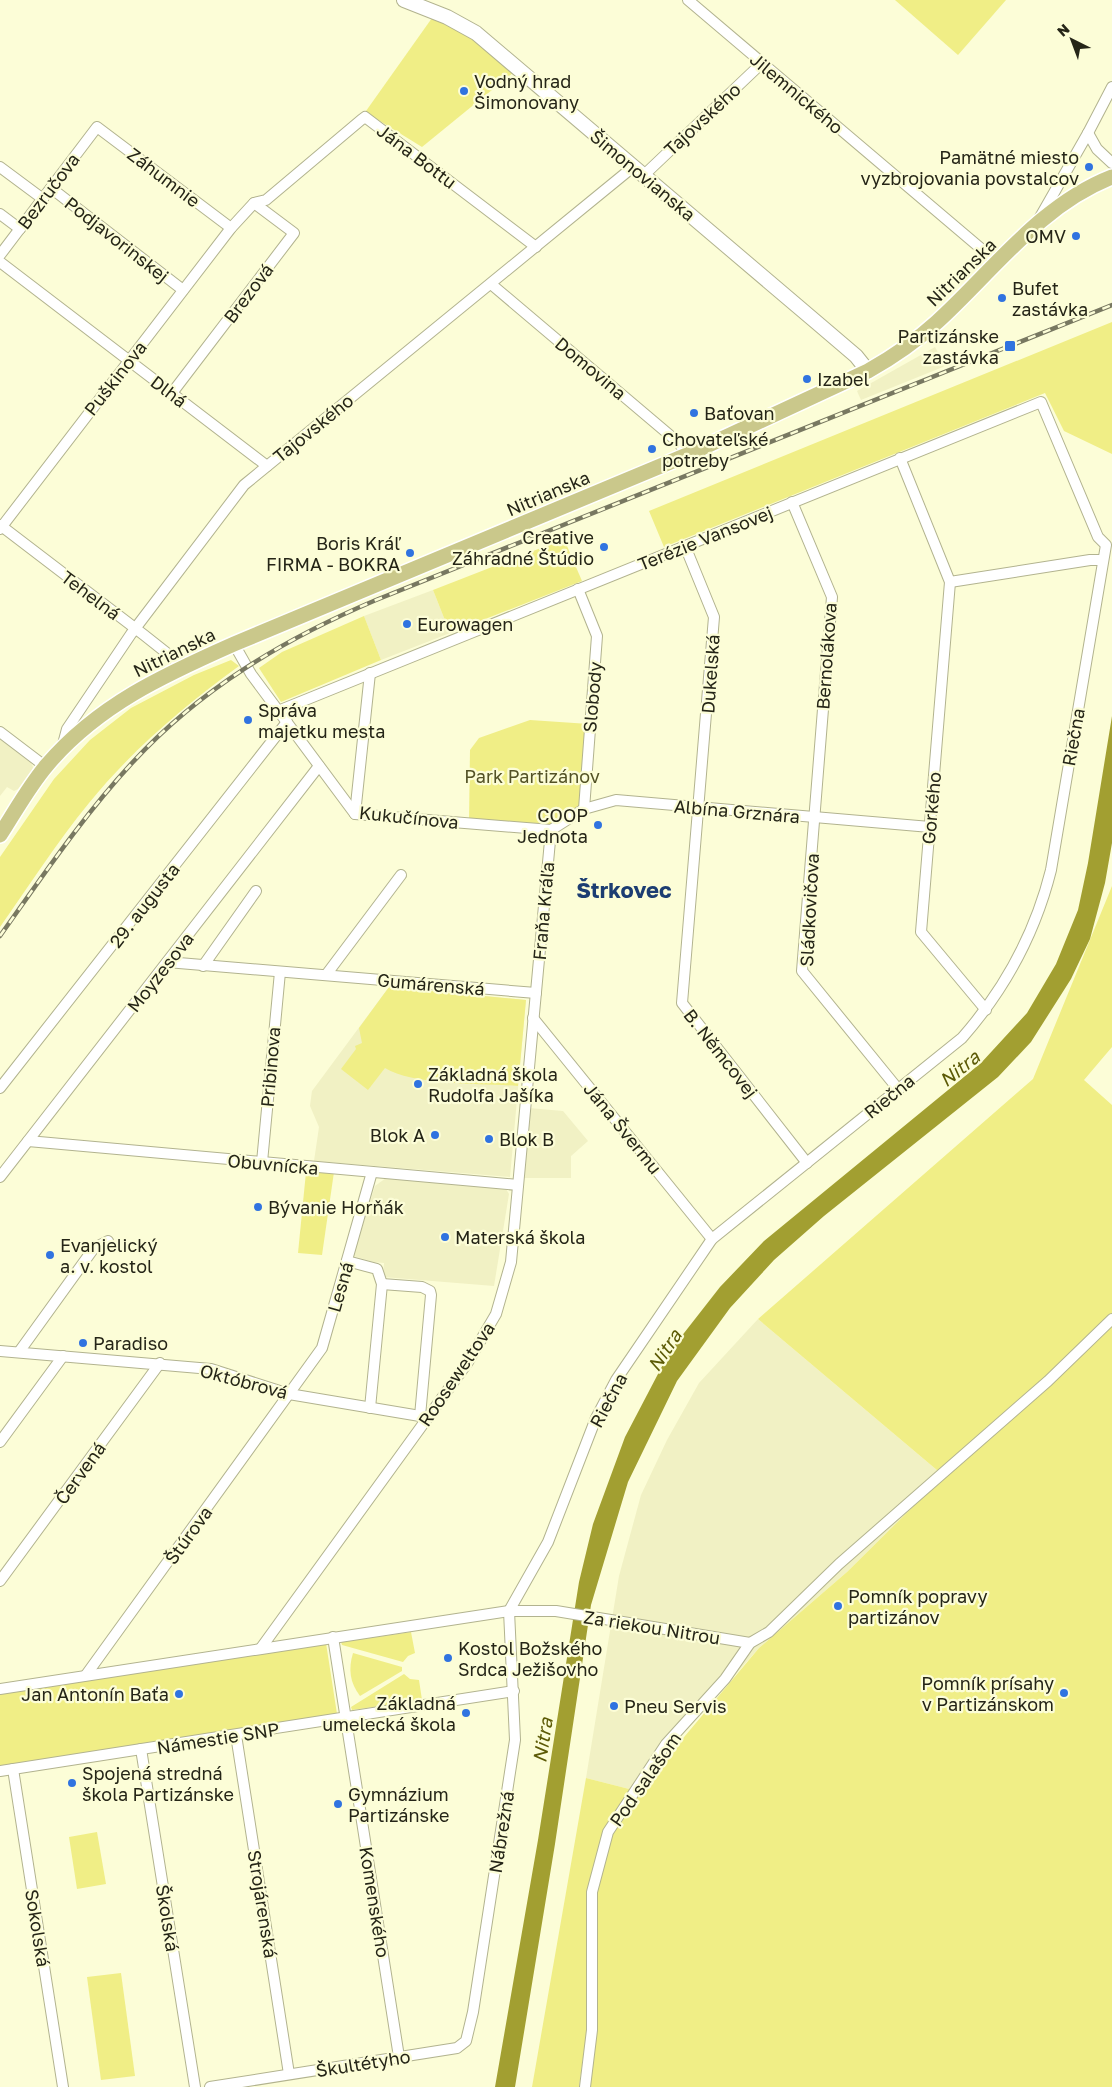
<svg xmlns="http://www.w3.org/2000/svg" width="1112" height="2087" font-family="'Golos Text',sans-serif">
<style>
.built{fill:#f1f1c4}
.green{fill:#f0ee86}
.water{fill:#a29f31}
.lines{fill:none;stroke-linecap:round;stroke-linejoin:round}
.street-casing{stroke:#b2b38f;stroke-width:12}
.secondary-casing{stroke:#b2b38f;stroke-width:16}
.primary-casing{stroke:#fff;stroke-width:18}
.street{stroke:#fff;stroke-width:10}
.secondary{stroke:#fff;stroke-width:14}
.primary{stroke:#cac88b;stroke-width:15}
.rail-casing{stroke:#787861;stroke-width:4.5}
.rail{stroke:#fcfdd7;stroke-width:2.5;stroke-dasharray:8;stroke-linecap:butt}
.poi-dot{fill:#3073e0;stroke:#fcfdd7;stroke-width:2}
.labels{text-anchor:middle;dominant-baseline:central;stroke-width:4.5;stroke-linejoin:round;paint-order:stroke}
.poi-label{font-size:18px;fill:#252517;stroke:#fcfdd7;text-anchor:start}
.street-label{font-size:18px;fill:#252517;stroke:#fcfdd7}
.park-label{font-size:18px;fill:#535226;stroke:#fcfdd7}
.water-label{font-size:19px;font-style:italic;fill:#5c5a06;stroke:#fcfdd7}
.district-label{font-size:22px;font-weight:bold;fill:#1c3d72;stroke:#fcfdd7}
</style>
<rect width="100%" height="100%" fill="#fcfdd7"/>
<g class="built">
<polygon points="935,347 945,365 943,367 861,400 857,391"/>
<polygon points="433,590 450,633 381,660 364,616"/>
<polygon points="0,739 31,763 33,767 32,771 18,789 14,791 7,787 0,796"/>
<polygon points="389,987 526,1000 510,1177 314,1161 319,1127 310,1106 312,1091"/>
<polygon points="529,1108 563,1111 588,1141 571,1156 571,1178 522,1178"/>
<polygon points="386,1178 506,1189 509,1194 494,1286 383,1277 384,1263 374,1262 353,1256 375,1186"/>
<polygon points="758,1319 944,1476 847,1572 759,1648 633,1790 586,1778 619,1576 641,1495 667,1440 699,1383"/>
</g>
<g class="green">
<polygon points="895,0 1006,0 958,55"/>
<polygon points="432,18 462,30 514,72 422,147 367,113 366,111"/>
<polygon points="1112,322 1112,454 1064,431 1045,393 664,547 649,511"/>
<polygon points="564,539 582,581 450,633 433,590"/>
<polygon points="364,616 381,660 281,702 259,668 282,652"/>
<path d="M231,660L239,666C184,706 132,750 89,803C57,842 29,886 0,927V857L54,779L90,740L131,708L194,675Z"/>
<polygon points="530,720 589,724 584,809 551,830 469,823 470,750 479,738"/>
<polygon points="1112,886 1112,1047 1084,1080 1112,1105 1112,2087 588,2087 598,1987 595,1899 610,1833 637,1793 759,1648 847,1572 944,1476 758,1319 1033,1079"/>
<path d="M389,987L526,1000L518,1086C482,1083 415,1086 385,1068L368,1090L341,1069L356,1049L355,1046L362,1043L359,1028Z"/>
<polygon points="307,1162 335,1165 322,1255 298,1253"/>
<polygon points="411,1632 415,1653 408,1656 403,1662 342,1645 341,1642"/>
<polygon points="326,1643 337,1714 0,1767 0,1693"/>
<path d="M353,1653L402,1667V1671L360,1696C350,1683 348,1669 353,1653Z"/>
<polygon points="404,1674 410,1679 419,1680 422,1700 352,1710 351,1707"/>
<polygon points="586,1778 633,1790 605,1827 590,1889 587,1911 587,2029 579,2087 532,2087"/>
<polygon points="97,1832 106,1884 77,1889 69,1837"/>
<polygon points="121,1973 135,2076 101,2080 87,1977"/>
</g>
<polygon class="water" points="1112,716 1112,843 1105,883 1090,939 1071,979 1031,1042 998,1077 824,1216 774,1260 730,1308 677,1381 628,1482 591,1605 555,1844 515,2087 495,2087 538,1840 579,1582 593,1524 625,1437 670,1351 720,1287 764,1241 981,1063 1027,1013 1056,964 1078,910 1088,863"/>
<g class="lines">
<g class="street-casing">
<g id="street">
<polyline points="688,0 998,263"/>
<polyline points="1088,133 1097,149 1112,163"/>
<polyline points="0,167 43,199"/>
<polyline points="643,176 762,63"/>
<polyline points="51,188 183,290"/>
<polyline points="0,214 20,229"/>
<polyline points="1039,219 1088,133 1112,87"/>
<polyline points="0,255 97,127 231,228"/>
<polyline points="0,262 267,466"/>
<polyline points="491,284 679,443 687,455"/>
<polyline points="172,393 294,233 254,203"/>
<polyline points="900,458 950,582 921,932 986,1010"/>
<polyline points="792,502 832,597 802,971 898,1089"/>
<polyline points="0,525 144,635 173,658 180,667"/>
<polyline points="0,529 231,228 254,203 266,200 361,120 365,117 536,247"/>
<polyline points="685,546 714,617 682,1003 807,1163"/>
<polyline points="950,582 1090,560 1103,560"/>
<polyline points="578,589 597,636 584,809"/>
<polyline points="234,644 251,674 355,814 551,830"/>
<polyline points="0,732 46,767"/>
<polyline points="62,748 67,729 131,634 244,485 633,167"/>
<polyline points="355,814 370,673"/>
<polyline points="551,830 584,809 616,800 930,827"/>
<polyline points="167,962 536,993"/>
<polyline points="203,966 256,891"/>
<polyline points="326,975 401,875"/>
<polyline points="533,1018 712,1239"/>
<polyline points="0,1088 287,722"/>
<polyline points="28,1141 518,1185"/>
<polyline points="262,1162 280,972"/>
<polyline points="0,1177 319,766"/>
<polyline points="347,1261 377,1269 382,1284 370,1408"/>
<polyline points="382,1284 422,1287 430,1291 431,1295 420,1416"/>
<polyline points="0,1351 211,1369 289,1394 420,1416 426,1420"/>
<polyline points="19,1352 94,1248 108,1241"/>
<polyline points="0,1442 63,1356"/>
<polyline points="0,1581 160,1363"/>
<polyline points="333,1637 399,2057"/>
<polyline points="261,1648 468,1362 496,1314 511,1262 551,830"/>
<polyline points="86,1675 322,1348 372,1172"/>
<polyline points="0,1689 509,1611 556,1611 750,1643"/>
<polyline points="236,1735 289,2074"/>
<polyline points="141,1749 195,2087"/>
<polyline points="13,1769 63,2087"/>
<polyline points="0,1771 514,1691"/>
<path d="M210,2087L457,2048L466,2041L473,2012L515,1740L509,1611L548,1542L596,1418L616,1380L712,1239L962,1038C1005,989 1035,934 1051,870L1106,545L1098,537L1041,402L278,711"/>
<polyline points="585,2087 592,2030 592,1892 608,1832 666,1744 725,1679 750,1643 769,1632 839,1564 1048,1381 1112,1319"/>
</g>
</g>
<g class="secondary-casing">
<polyline id="secondary" points="404,0 447,17 476,33 815,321 856,356 868,371"/>
</g>
<g class="primary-casing">
<path id="primary" d="M0,835C15,812 29,786 47,765C98,705 164,675 234,644L687,455L868,371C893,357 915,342 937,322C992,272 1040,205 1112,177"/>
</g>
<use href="#street" class="street"/>
<use href="#secondary" class="secondary"/>
<use href="#primary" class="primary"/>
<g class="rail-casing">
<path id="rail" d="M0,936C42,877 83,816 132,763C200,689 284,639 376,600L1112,305"/>
</g>
<use href="#rail" class="rail"/>
</g>
<g class="poi-dot">
<circle cx="464" cy="91" r="5"/>
<circle cx="1089" cy="167" r="5"/>
<circle cx="1076" cy="236" r="5"/>
<circle cx="1002" cy="298" r="5"/>
<rect x="1004" y="340" width="12" height="12" rx="2.5"/>
<circle cx="807" cy="379" r="5"/>
<circle cx="694" cy="413" r="5"/>
<circle cx="652" cy="449" r="5"/>
<circle cx="604" cy="547" r="5"/>
<circle cx="410" cy="553" r="5"/>
<circle cx="407" cy="624" r="5"/>
<circle cx="248" cy="720" r="5"/>
<circle cx="598" cy="825" r="5"/>
<circle cx="418" cy="1084" r="5"/>
<circle cx="435" cy="1135" r="5"/>
<circle cx="489" cy="1139" r="5"/>
<circle cx="258" cy="1207" r="5"/>
<circle cx="445" cy="1237" r="5"/>
<circle cx="50" cy="1255" r="5"/>
<circle cx="83" cy="1343" r="5"/>
<circle cx="838" cy="1606" r="5"/>
<circle cx="448" cy="1658" r="5"/>
<circle cx="1064" cy="1693" r="5"/>
<circle cx="179" cy="1694" r="5"/>
<circle cx="614" cy="1706" r="5"/>
<circle cx="466" cy="1713" r="5"/>
<circle cx="72" cy="1783" r="5"/>
<circle cx="338" cy="1804" r="5"/>
</g>
<g class="labels">
<g class="poi-label">
<text x="474" y="81">Vodný hrad<tspan x="474" dy="21">Šimonovany</tspan></text>
<text x="1079" y="157" text-anchor="end">Pamätné miesto<tspan x="1079" dy="21">vyzbrojovania povstalcov</tspan></text>
<text x="1066" y="236" text-anchor="end">OMV</text>
<text x="1012" y="288">Bufet<tspan x="1012" dy="21">zastávka</tspan></text>
<text x="999" y="336" text-anchor="end">Partizánske<tspan x="999" dy="21">zastávka</tspan></text>
<text x="817" y="379">Izabel</text>
<text x="704" y="413">Baťovan</text>
<text x="662" y="439">Chovateľské<tspan x="662" dy="21">potreby</tspan></text>
<text x="594" y="537" text-anchor="end">Creative<tspan x="594" dy="21">Záhradné Štúdio</tspan></text>
<text x="400" y="543" text-anchor="end">Boris Kráľ<tspan x="400" dy="21">FIRMA - BOKRA</tspan></text>
<text x="417" y="624">Eurowagen</text>
<text x="258" y="710">Správa<tspan x="258" dy="21">majetku mesta</tspan></text>
<text x="588" y="815" text-anchor="end">COOP<tspan x="588" dy="21">Jednota</tspan></text>
<text x="428" y="1074">Základná škola<tspan x="428" dy="21">Rudolfa Jašíka</tspan></text>
<text x="425" y="1135" text-anchor="end">Blok A</text>
<text x="499" y="1139">Blok B</text>
<text x="268" y="1207">Bývanie Horňák</text>
<text x="455" y="1237">Materská škola</text>
<text x="60" y="1245">Evanjelický<tspan x="60" dy="21">a. v. kostol</tspan></text>
<text x="93" y="1343">Paradiso</text>
<text x="848" y="1596">Pomník popravy<tspan x="848" dy="21">partizánov</tspan></text>
<text x="458" y="1648">Kostol Božského<tspan x="458" dy="21">Srdca Ježišovho</tspan></text>
<text x="1054" y="1683" text-anchor="end">Pomník prísahy<tspan x="1054" dy="21">v Partizánskom</tspan></text>
<text x="169" y="1694" text-anchor="end">Jan Antonín Baťa</text>
<text x="456" y="1703" text-anchor="end">Základná<tspan x="456" dy="21">umelecká škola</tspan></text>
<text x="624" y="1706">Pneu Servis</text>
<text x="82" y="1773">Spojená stredná<tspan x="82" dy="21">škola Partizánske</tspan></text>
<text x="348" y="1794">Gymnázium<tspan x="348" dy="21">Partizánske</tspan></text>
</g>
<g class="street-label">
<text transform="translate(797 93) rotate(40)">Jilemnického</text>
<text transform="translate(702 119) rotate(-43)">Tajovského</text>
<text transform="translate(417 156) rotate(37)">Jána Bottu</text>
<text transform="translate(643 175) rotate(40)">Šimonovianska</text>
<text transform="translate(164 177) rotate(37)">Záhumnie</text>
<text transform="translate(48 191) rotate(-53)">Bezručova</text>
<text transform="translate(117 239) rotate(38)">Podjavorinskej</text>
<text transform="translate(961 272) rotate(-44)">Nitrianska</text>
<text transform="translate(248 293) rotate(-53)">Brezová</text>
<text transform="translate(591 368) rotate(40)">Domovina</text>
<text transform="translate(115 378) rotate(-52)">Puškinova</text>
<text transform="translate(169 391) rotate(37)">Dlhá</text>
<text transform="translate(313 428) rotate(-39)">Tajovského</text>
<text transform="translate(548 493) rotate(-23)">Nitrianska</text>
<text transform="translate(705 538) rotate(-22)">Terézie Vansovej</text>
<text transform="translate(91 595) rotate(37)">Tehelná</text>
<text transform="translate(174 652) rotate(-26)">Nitrianska</text>
<text transform="translate(826 656) rotate(-86)">Bernolákova</text>
<text transform="translate(710 674) rotate(-86)">Dukelská</text>
<text transform="translate(592 697) rotate(-85)">Slobody</text>
<text transform="translate(1073 737) rotate(-80)">Riečna</text>
<text transform="translate(931 808) rotate(-85)">Gorkého</text>
<text transform="translate(737 811) rotate(5)">Albína Grznára</text>
<text transform="translate(409 817) rotate(6)">Kukučínova</text>
<text transform="translate(144 905) rotate(-52)">29. augusta</text>
<text transform="translate(809 910) rotate(-87)">Sládkovičova</text>
<text transform="translate(543 911) rotate(-85)">Fraňa Kráľa</text>
<text transform="translate(160 972) rotate(-52)">Moyzesova</text>
<text transform="translate(431 984) rotate(5)">Gumárenská</text>
<text transform="translate(721 1053) rotate(52)">B. Němcovej</text>
<text transform="translate(270 1067) rotate(-85)">Pribinova</text>
<text transform="translate(889 1096) rotate(-39)">Riečna</text>
<text transform="translate(623 1128) rotate(51)">Jána Švermu</text>
<text transform="translate(273 1164) rotate(5)">Obuvnícka</text>
<text transform="translate(340 1287) rotate(-74)">Lesná</text>
<text transform="translate(456 1374) rotate(-56)">Rooseweltova</text>
<text transform="translate(244 1381) rotate(15)">Októbrová</text>
<text transform="translate(608 1400) rotate(-62)">Riečna</text>
<text transform="translate(80 1473) rotate(-54)">Červená</text>
<text transform="translate(188 1535) rotate(-54)">Štúrova</text>
<text transform="translate(652 1627) rotate(9)">Za riekou Nitrou</text>
<text transform="translate(218 1738) rotate(-9)">Námestie SNP</text>
<text transform="translate(645 1779) rotate(-55)">Pod salašom</text>
<text transform="translate(501 1832) rotate(-81)">Nábrežná</text>
<text transform="translate(375 1902) rotate(81)">Komenského</text>
<text transform="translate(263 1904) rotate(81)">Strojárenská</text>
<text transform="translate(168 1918) rotate(81)">Školská</text>
<text transform="translate(38 1928) rotate(81)">Sokolská</text>
<text transform="translate(363 2063) rotate(-9)">Škultétyho</text>
</g>
<g class="park-label">
<text x="532" y="776">Park Partizánov</text>
</g>
<g class="water-label">
<text transform="translate(959 1068) rotate(-39)">Nitra</text>
<text transform="translate(664 1350) rotate(-57)">Nitra</text>
<text transform="translate(542 1740) rotate(-81)">Nitra</text>
</g>
<g class="district-label">
<text x="624" y="889">Štrkovec</text>
</g>
</g>
<g transform="translate(1072 40) rotate(318)" stroke="#fcfdd7" stroke-width="4" paint-order="stroke">
<path d="M0-4L9 19L0 12L-9 19Z" fill="#252517"/>
<text y="-8" font-size="14" font-weight="bold" text-anchor="middle" fill="#252517">N</text>
</g>
</svg>
